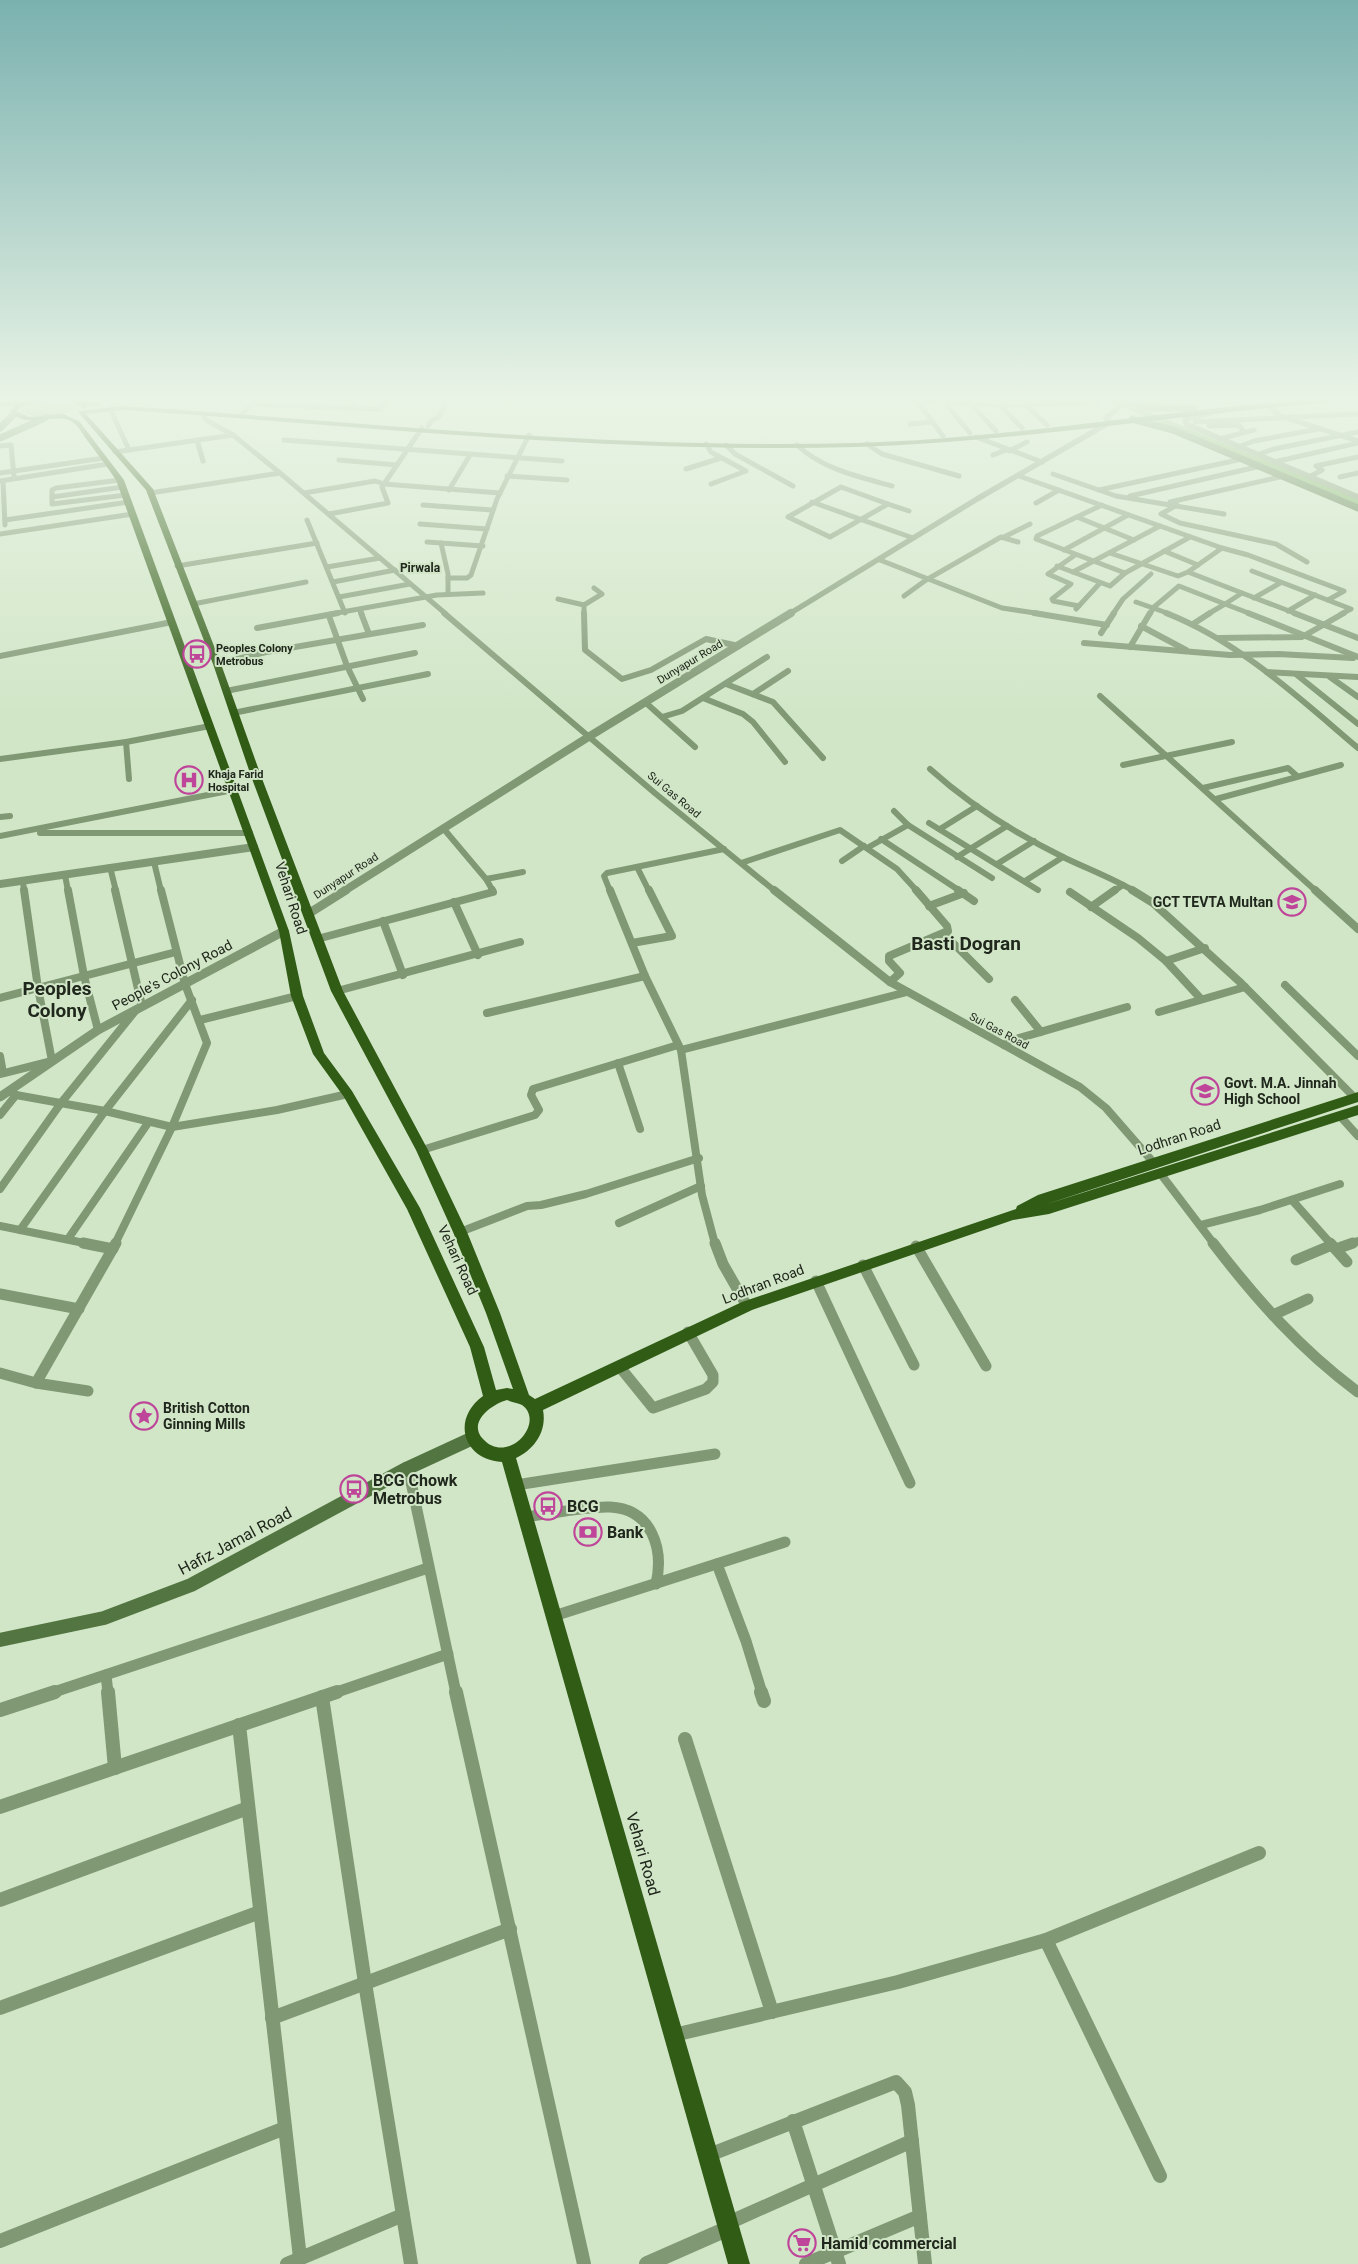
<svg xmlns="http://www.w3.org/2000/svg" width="1358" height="2264" font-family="Roboto,sans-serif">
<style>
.green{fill:#95c77c}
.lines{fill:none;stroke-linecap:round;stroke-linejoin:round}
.canal{stroke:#76ad59;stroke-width:5.5}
.minor-far4{stroke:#809874;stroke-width:5}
.minor-far3{stroke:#809874;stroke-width:6}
.minor-far2{stroke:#809874;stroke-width:8}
.minor-far1{stroke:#809874;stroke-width:11}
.minor{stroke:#809874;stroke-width:14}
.tertiary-far3{stroke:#809874;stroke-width:5.5}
.tertiary-far2{stroke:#809874;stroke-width:8}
.tertiary-far1{stroke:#809874;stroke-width:9}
.tertiary{stroke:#809874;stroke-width:16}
.secondary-far1{stroke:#527541;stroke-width:7}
.secondary{stroke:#527541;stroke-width:14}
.primary{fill:#315c16;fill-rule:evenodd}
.labels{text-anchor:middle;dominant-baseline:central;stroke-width:4;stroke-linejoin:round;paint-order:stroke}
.far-poi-label{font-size:11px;font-weight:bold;fill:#20271c;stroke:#d1e6c7;text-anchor:start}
.far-street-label{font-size:11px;fill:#20271c;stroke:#d1e6c7}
.far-neighbourhood-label{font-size:12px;font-weight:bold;fill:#20271c;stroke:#d1e6c7}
.street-label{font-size:14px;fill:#20271c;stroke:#d1e6c7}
.poi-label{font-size:14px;font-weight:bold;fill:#20271c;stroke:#d1e6c7;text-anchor:start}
.near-poi-label{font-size:16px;font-weight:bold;fill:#20271c;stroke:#d1e6c7;text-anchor:start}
.near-street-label{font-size:16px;fill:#20271c;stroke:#d1e6c7}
.district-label{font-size:19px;font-weight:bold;fill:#20271c;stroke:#d1e6c7}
</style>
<rect width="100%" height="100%" fill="#d1e6c7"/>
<path class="green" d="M45,402L65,403L75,407C65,419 33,419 21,411L26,406Z"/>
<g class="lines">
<g class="canal">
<polyline points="910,396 1030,402 1114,397"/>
<polyline points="1131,396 1142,400 1159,400"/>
<polyline points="1108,398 1358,502"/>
</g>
<g class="minor-far4">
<polyline points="358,396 351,408 380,409 390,396"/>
<polyline points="813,396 1006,405 1098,402"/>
<polyline points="917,401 943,436"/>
<polyline points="945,403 970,433"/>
<polyline points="251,404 351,408"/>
<polyline points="971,404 996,431"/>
<polyline points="1025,404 1047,425"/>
<polyline points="1135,404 1212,396"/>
<polyline points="1000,405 1022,428"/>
<polyline points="1266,405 1281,416 1358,441"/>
<polyline points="112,408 112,413 129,450"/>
<polyline points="202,413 206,420 233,435 280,473 446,614"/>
<polyline points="241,416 258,396"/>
<polyline points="1195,422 1358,414"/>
<polyline points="910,424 932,422"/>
<polyline points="428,426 432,420 439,417 449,396"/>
<polyline points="1209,426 1239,425 1244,432"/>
<polyline points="976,437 1042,462"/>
<polyline points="1219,439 1254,430"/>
<polyline points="197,440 203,461"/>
<polyline points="284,440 562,461"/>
<polyline points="706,444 711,452 746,471 711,484"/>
<polyline points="867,444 882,454 959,476"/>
<polyline points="726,445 735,454 793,486"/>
<path d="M797,445C822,469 860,477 892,486"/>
<polyline points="0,446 11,445 14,476"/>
<polyline points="1238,447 1254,441 1318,429"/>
<polyline points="1009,451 1027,442"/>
<polyline points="115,452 233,435"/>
<polyline points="993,455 1006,450"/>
<polyline points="1256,455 1274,449 1358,432"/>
<polyline points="339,460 397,465"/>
<polyline points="1274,462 1358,443"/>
<polyline points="686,469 721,458"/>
<polyline points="0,473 104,458"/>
<polyline points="1053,474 1116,496 1224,514"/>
<polyline points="507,476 567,480"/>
<polyline points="1019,476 1222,548 1188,572 1178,576 1110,553"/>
<polyline points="1309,477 1322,470 1316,466 1358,457"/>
<polyline points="1340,477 1358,473"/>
<polyline points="120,480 56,488 52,490 52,504 126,495"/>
<polyline points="0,481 108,464"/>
<polyline points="3,481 5,525"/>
<polygon points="841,487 888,504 830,537 788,517"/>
<polyline points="449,490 470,455"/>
<polyline points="1099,490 1242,459"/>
<polyline points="150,493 280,473"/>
<polyline points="304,493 375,481 384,484 500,493"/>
<polyline points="1130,496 1261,466"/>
<polyline points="52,497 123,487"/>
<polyline points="812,502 913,538"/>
<polyline points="1170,502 1284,476"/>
<polyline points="1036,503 1059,490"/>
<polyline points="888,504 909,511"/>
<polyline points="423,505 492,510"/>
<polyline points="1102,505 1037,536 1036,539 1125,573"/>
<polyline points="1177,505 1161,514 1180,523 1276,544 1307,562"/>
<polyline points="329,514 388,503 382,487 422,428"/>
<polyline points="1077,517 1134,540"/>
<polyline points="5,520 129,502"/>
<polyline points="307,520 345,613"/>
<polyline points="420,524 487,529"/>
<polyline points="0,534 133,514"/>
<polyline points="1004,537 1030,524"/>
<polyline points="427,542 483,546"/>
<polyline points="441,543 448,574 448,594"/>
<polyline points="1222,548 1248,555 1344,591 1328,600"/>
<polyline points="1064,550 1128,515"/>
<polyline points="1164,551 1198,565"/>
<polyline points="1075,555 1048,574 1071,584 1052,599 1053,601 1079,606"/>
<polyline points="880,560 1002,608 1042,614"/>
<polyline points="177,566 317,543"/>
<polyline points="1057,566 1110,586 1125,573 1190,537"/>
<polyline points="327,567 380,558"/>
<polyline points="1252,571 1351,609 1341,614"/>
<polyline points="1073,572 1160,526"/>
<polyline points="1188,572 1242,593"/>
<polyline points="448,578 467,578 471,575 497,499 529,435"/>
<polyline points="333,582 395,570"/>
<polyline points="904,596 926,580 1001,537 1018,542"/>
<polyline points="339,597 410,584"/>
<polyline points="1254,598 1280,583"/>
<polyline points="558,599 584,605 602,594 594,588"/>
<polyline points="1136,602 1170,614"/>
<polyline points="193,604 306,582"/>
<polyline points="584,605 584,614"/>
<polyline points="1076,609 1100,583"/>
<polyline points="360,610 362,614"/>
<polyline points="1288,611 1315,595"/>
<polyline points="331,614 437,595 483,593"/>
<polyline points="1113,614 1123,599 1151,574"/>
<polyline points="1150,614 1154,607 1179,586 1225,604 1208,614"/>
<polyline points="1251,614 1225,604 1242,593 1297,614"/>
</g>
<g class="minor-far3">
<polyline points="361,613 369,634"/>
<polyline points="444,613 656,794 775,891"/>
<polyline points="584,613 585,650 622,679 651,670 706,639 739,646"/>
<polyline points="1034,613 1107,625"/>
<path d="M1166,613C1240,642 1299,698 1358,748"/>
<polyline points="1248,613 1358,657"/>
<polyline points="1294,613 1358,638"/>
<polyline points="329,616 347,666 363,699"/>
<polyline points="1193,624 1210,613"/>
<polyline points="1141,626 1186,650"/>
<polyline points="257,628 338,613"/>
<polyline points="1101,633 1114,613"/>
<polyline points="1219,638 1302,637 1344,613"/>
<polyline points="1084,643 1230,655 1278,654 1353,658"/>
<polyline points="1130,647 1150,613"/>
<polyline points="0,656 172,622"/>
<polyline points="217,664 266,652 423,625"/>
<polyline points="1267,672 1358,677"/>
<polyline points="1297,675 1358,724"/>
<polyline points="1330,677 1358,697"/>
<polyline points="726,684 773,702 823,758"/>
<polyline points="226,691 415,653"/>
<polyline points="753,694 788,671"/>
<polyline points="1100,696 1316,891"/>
<polyline points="703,698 743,714 753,722 785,762"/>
<polyline points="645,702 695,747"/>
<polyline points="233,713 428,674"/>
<polyline points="662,717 682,711 767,657"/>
<polyline points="126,742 129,779"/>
<polyline points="0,759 126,742 210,726"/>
<polyline points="1123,765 1232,742"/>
<path d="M930,769C970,805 1016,834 1065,858C1088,869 1112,878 1134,891"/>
<polyline points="1203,788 1288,768 1297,776"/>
<polyline points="1216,799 1341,765"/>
<polyline points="894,811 908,825 992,878"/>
<polyline points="0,817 10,816"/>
<polyline points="929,823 1038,890"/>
<polyline points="443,828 486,879 493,891"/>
<polyline points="940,829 977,806"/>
<polyline points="40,833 250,833"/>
<polyline points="0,836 233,790"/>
<polyline points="881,839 960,891"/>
<polyline points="867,848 908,825"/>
<polyline points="957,857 1007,826"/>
<polyline points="842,861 864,846"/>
<polyline points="154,862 161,891"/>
<polyline points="741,863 840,830 897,869 917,891"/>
<polyline points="997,864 1034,841"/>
<polyline points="110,867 116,891"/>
<polyline points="637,867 649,891"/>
<polyline points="65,875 68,891"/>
<polyline points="486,879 523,872"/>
<polyline points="23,881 24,891"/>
<polyline points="1025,881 1063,857"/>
<polyline points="610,891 604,876 607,873 724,849"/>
<polyline points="1114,891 1123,885"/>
</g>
<g class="minor-far2">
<polyline points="68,890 84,976 98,1030"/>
<polyline points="115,890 142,1006"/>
<polyline points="610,890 645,976 681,1050 702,1195 715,1244"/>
<polyline points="774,890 890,982 1080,1087 1106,1108 1153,1162"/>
<polyline points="958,890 974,901"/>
<polyline points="1132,890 1153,903 1241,983 1355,1098"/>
<polyline points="1315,890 1358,929"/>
<polyline points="1070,892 1138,938 1166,961 1201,999"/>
<polyline points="454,902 478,955"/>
<polyline points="929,906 964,893"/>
<polyline points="1091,907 1115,890"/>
<polyline points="383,921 403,975"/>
<polyline points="944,934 989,979"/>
<polyline points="317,939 493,892 492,890"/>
<polyline points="632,943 672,936 649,890"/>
<polyline points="1166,961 1205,948"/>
<polyline points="890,982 900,973 889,961 889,956 948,931 947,926 916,890"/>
<polyline points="1285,985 1358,1056"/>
<polyline points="337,991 520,942"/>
<polyline points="0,998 176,952"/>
<polyline points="1015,1000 1041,1032"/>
<polyline points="1159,1012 1245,987"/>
<polyline points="487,1013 645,976"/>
<polyline points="200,1020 297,996"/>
<polyline points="1004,1045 1009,1041 1127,1007"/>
<polyline points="681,1050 907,992"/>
<polyline points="0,1056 3,1073"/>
<polyline points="618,1063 640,1129"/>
<polyline points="0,1074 52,1061 38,988 24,890"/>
<polyline points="16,1095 105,1111 172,1127 277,1110 348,1094"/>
<polyline points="0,1115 16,1095 12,1092"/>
<polyline points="1340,1116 1358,1136"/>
<polyline points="422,1150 535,1115 539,1110 531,1095 533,1089 678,1045"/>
<polyline points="1160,1173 1214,1244"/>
<polyline points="0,1189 61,1103 136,1010"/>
<polyline points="1292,1200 1331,1244"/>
<polyline points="619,1223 701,1186"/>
<polyline points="1201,1225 1260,1210 1340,1184"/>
<polyline points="0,1226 89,1244"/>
<polyline points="20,1230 105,1111 192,1000"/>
<polyline points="460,1232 527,1206 541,1205 586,1194 699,1158"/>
<polyline points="68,1239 148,1123"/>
<polyline points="115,1244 172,1127 207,1043 185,984 161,890"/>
<polyline points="1349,1244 1358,1241"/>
</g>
<g class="minor-far1">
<polyline points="83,1243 113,1249"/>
<polyline points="715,1243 723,1264 747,1306"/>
<path d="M1213,1243C1256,1299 1301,1350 1358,1392"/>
<polyline points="1330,1243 1347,1262"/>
<polyline points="916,1246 986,1366"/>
<polyline points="1336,1249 1353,1243"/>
<polyline points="1296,1260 1332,1245"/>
<polyline points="863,1265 914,1365"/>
<polyline points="816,1281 910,1483"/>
<polyline points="0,1294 79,1309"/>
<polyline points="1273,1315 1308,1299"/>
<polyline points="619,1366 653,1408 706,1389 713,1382 713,1375 688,1332"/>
<polyline points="0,1373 36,1383 88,1391"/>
<polyline points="36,1383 116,1243"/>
<polyline points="408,1468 456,1693"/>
<polyline points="516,1485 715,1454"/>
<path d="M525,1517C549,1514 587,1506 610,1507C652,1509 664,1549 656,1584"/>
<polyline points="717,1564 746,1641 762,1693"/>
<polyline points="554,1616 785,1542"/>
<polyline points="106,1675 108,1693"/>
<polyline points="51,1693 428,1568"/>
<polyline points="334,1693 448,1654"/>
</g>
<g class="minor">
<polyline points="108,1692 115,1768"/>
<polyline points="456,1692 584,2264"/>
<polyline points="761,1692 764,1701"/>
<polyline points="322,1697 365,1983 411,2264"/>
<polyline points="0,1710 55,1692"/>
<polyline points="239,1725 300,2258"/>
<polyline points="685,1739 772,2012"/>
<polyline points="0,1807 337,1692"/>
<polyline points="0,1900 248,1808"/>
<polyline points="1046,1940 1160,2176"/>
<polyline points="0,2008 260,1912"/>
<polyline points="272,2018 510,1929"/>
<polyline points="674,2035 898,1982 1046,1940 1259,1853"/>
<polyline points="793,2121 839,2264"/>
<polyline points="709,2155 896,2082 905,2092 908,2105 925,2264"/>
<polyline points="728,2223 912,2141"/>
<polyline points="0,2241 285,2128"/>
<polyline points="287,2264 403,2215"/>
<polyline points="806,2264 920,2216"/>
</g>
<g class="tertiary-far3">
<polyline points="1211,413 1185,419 1186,424 1358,497"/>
<polyline points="1106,418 1126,401"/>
<polyline points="789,614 977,499 1110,422"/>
</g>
<g class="tertiary-far2">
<polyline points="0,884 254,847"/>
<polyline points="344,891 590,736 791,613"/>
</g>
<g class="tertiary-far1">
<polyline points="308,914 346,890"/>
<polyline points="0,1097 98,1030 284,931"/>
</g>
<polyline class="tertiary" points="647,2264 729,2228"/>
<g class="secondary-far1">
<polyline points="1124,396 1126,401 1149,408 1194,408"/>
<polyline points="1132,419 1173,430 1358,508"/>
<polyline points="0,428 14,414"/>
<polyline points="0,438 45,418"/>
</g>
<polyline class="secondary" points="0,1640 104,1618 191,1585 408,1468 473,1438"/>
<path class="primary" d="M54,396H69L64,398L78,400L80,396H86L84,401L100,404L97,406L87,405L88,407L85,409C81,407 78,405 74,403C61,399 27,401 16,411L29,417L63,414L79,421L124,480L289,931L303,996L324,1053L352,1091L420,1208L484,1347L496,1390L507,1388L513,1389L486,1313L453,1232L416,1150L331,991L251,776L213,664L146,490L79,413V411L123,406C367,422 612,450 856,443C1024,438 1190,405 1358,396V400C1191,412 1024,442 856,447C612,454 367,426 123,410L86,414L153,489L221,664L261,776L343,991L428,1150L467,1232L500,1313L529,1395L535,1399L742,1302L1016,1209L1017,1206L1038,1195L1358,1092V1102L1044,1205L1358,1105V1115L1049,1214L1013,1220L752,1310L543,1410C547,1431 535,1449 516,1458L750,2264H728L502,1462C463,1460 451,1419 483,1396L470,1347L407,1209L344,1097L313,1054L291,996L279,931L116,480C107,467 97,453 87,440C83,435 80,428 75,424C58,409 28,432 10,411L15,405L0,406V402H24ZM507,1400C511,1402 518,1403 522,1405C546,1422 508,1466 483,1439C467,1422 492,1404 507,1400Z"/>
</g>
<linearGradient id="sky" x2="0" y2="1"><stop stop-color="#7ab1af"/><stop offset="0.56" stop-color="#eaf4e6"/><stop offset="1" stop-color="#eaf4e6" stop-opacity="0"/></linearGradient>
<rect width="1358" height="713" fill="url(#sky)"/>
<defs>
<g id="bus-ring" transform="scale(1.4375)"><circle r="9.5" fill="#d1e6c7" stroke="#be4599" stroke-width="1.5"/><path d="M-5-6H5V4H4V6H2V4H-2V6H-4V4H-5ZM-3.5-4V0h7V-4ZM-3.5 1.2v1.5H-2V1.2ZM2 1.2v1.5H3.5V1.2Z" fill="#be4599"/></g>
<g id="hospital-ring" transform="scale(1.4375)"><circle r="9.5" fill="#d1e6c7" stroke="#be4599" stroke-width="1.5"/><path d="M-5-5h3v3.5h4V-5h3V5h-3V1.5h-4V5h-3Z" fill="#be4599"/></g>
<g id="university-ring" transform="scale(1.4375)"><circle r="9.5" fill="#d1e6c7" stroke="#be4599" stroke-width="1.5"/><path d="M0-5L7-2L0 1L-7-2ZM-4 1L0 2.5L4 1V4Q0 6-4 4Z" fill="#be4599"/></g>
<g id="school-ring" transform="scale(1.4375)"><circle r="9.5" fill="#d1e6c7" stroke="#be4599" stroke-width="1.5"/><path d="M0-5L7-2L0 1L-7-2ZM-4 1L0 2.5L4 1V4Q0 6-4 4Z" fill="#be4599"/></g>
<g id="sight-ring" transform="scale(1.4375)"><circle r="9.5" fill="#d1e6c7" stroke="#be4599" stroke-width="1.5"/><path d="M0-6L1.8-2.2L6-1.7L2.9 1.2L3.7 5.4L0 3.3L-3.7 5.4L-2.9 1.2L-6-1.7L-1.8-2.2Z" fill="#be4599"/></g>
<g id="bank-ring" transform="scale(1.4375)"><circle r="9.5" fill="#d1e6c7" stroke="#be4599" stroke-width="1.5"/><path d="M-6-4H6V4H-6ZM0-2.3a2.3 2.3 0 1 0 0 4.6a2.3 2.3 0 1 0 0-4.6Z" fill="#be4599"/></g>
<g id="supermarket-ring" transform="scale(1.4375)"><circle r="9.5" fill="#d1e6c7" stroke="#be4599" stroke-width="1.5"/><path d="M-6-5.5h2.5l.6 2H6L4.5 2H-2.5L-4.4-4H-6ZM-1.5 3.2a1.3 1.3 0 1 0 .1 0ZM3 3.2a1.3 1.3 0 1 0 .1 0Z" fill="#be4599"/></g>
</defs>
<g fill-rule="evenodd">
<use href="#bus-ring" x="197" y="654"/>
<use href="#hospital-ring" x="189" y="780"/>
<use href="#university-ring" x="1292" y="902"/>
<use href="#school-ring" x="1205" y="1091"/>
<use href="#sight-ring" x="144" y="1416"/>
<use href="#bus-ring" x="354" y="1489"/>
<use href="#bus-ring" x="548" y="1506"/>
<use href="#bank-ring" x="588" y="1532"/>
<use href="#supermarket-ring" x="802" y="2243"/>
</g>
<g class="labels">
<g class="far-poi-label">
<text x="216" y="648">Peoples Colony<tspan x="216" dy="13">Metrobus</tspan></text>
<text x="208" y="774">Khaja Farid<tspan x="208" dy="13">Hospital</tspan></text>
</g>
<g class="far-street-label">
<text transform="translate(690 662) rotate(-31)">Dunyapur Road</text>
<text transform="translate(674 795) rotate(40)">Sui Gas Road</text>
<text transform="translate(346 876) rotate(-33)">Dunyapur Road</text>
<text transform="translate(999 1031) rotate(28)">Sui Gas Road</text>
</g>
<g class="far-neighbourhood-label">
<text x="420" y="568">Pirwala</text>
</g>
<g class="street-label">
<text transform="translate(291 898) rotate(72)">Vehari Road</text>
<text transform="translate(172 975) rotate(-28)">People's Colony Road</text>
<text transform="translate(1179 1137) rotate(-18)">Lodhran Road</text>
<text transform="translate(458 1260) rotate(65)">Vehari Road</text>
<text transform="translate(763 1284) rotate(-21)">Lodhran Road</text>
</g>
<g class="poi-label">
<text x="1273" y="902" text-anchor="end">GCT TEVTA Multan</text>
<text x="1224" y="1083">Govt. M.A. Jinnah<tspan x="1224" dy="16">High School</tspan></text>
<text x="163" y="1408">British Cotton<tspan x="163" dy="16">Ginning Mills</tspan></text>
</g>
<g class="near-poi-label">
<text x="373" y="1480">BCG Chowk<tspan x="373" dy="18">Metrobus</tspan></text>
<text x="567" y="1506">BCG</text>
<text x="607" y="1532">Bank</text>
<text x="821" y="2243">Hamid commercial</text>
</g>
<g class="near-street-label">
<text transform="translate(235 1541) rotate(-28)">Hafiz Jamal Road</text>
<text transform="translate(643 1854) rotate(74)">Vehari Road</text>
</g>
<g class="district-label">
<text x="966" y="943">Basti Dogran</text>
<text x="57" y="988">Peoples<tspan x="57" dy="22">Colony</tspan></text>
</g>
</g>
</svg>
